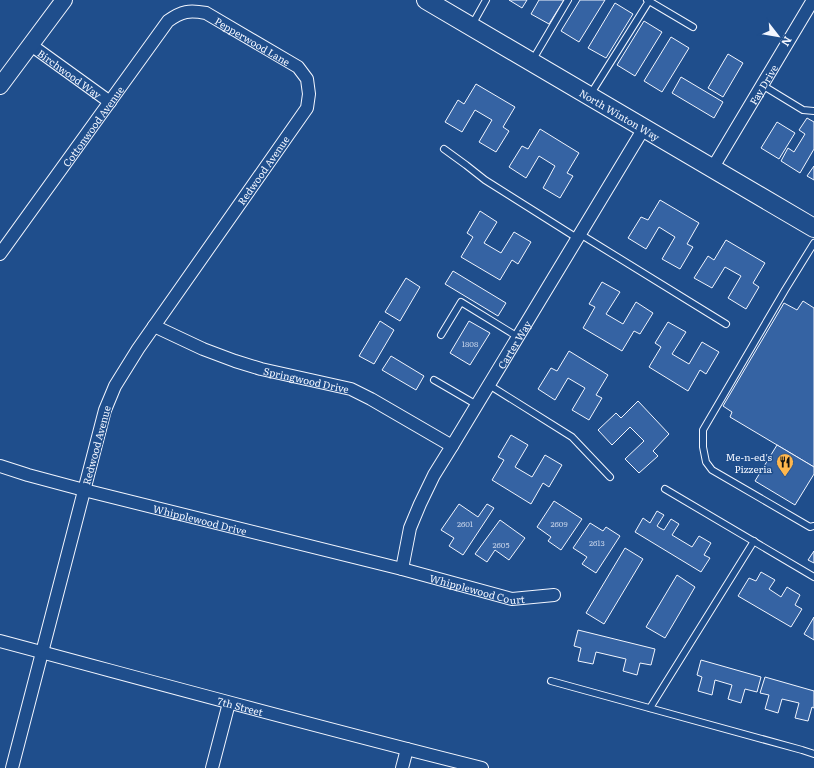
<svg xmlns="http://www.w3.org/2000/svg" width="814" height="768" font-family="Literata,serif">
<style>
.building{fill:#3563a3;stroke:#f2f6ff}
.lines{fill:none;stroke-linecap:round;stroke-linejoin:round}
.service-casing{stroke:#f2f6ff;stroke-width:8}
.minor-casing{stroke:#f2f6ff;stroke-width:14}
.tertiary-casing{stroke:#f2f6ff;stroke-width:18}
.secondary-casing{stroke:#f2f6ff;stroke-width:20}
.service{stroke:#1f4e8c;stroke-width:6}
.minor{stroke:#1f4e8c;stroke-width:12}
.tertiary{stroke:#1f4e8c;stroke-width:16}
.secondary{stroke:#1f4e8c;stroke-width:18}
.labels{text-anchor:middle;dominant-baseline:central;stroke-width:3;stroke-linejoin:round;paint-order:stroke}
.number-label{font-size:8px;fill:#c3d1e8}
.street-label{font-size:10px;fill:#f2f6ff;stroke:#1f4e8c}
.poi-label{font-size:10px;fill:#f2f6ff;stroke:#1f4e8c;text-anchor:end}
</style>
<rect width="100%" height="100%" fill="#1f4e8c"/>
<g class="building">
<polygon points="509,0 527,0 522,8"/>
<polygon points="539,0 564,0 549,24 531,14"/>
<polygon points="580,0 605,0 579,42 561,31"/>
<polygon points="615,3 633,14 606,58 588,48"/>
<polygon points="644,21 662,32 635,76 617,65"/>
<polygon points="671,37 689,48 662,92 644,81"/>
<polygon points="728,54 743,63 723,97 708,88"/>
<polygon points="681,77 723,102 714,118 672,93"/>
<polygon points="476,84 515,107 503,127 509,131 496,152 479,142 492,120 475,110 462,132 445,122 458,100 464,104"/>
<polygon points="807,118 814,122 814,149 800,173 781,161 788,148 794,152 805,134 799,130"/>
<polygon points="777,122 795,133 779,159 761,148"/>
<polygon points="540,129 579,153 567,173 573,176 560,198 543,188 555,166 539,156 526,178 509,167 522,146 528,149"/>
<polygon points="814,166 814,180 807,176"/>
<polygon points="660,200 699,223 687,244 693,247 680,269 662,259 675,237 659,227 646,249 628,238 641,217 648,220"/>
<polygon points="480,211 497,222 484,243 501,253 514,232 531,242 518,264 512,260 500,280 461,257 473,237 467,233"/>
<polygon points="726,240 765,263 753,283 759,287 746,309 728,298 741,276 725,267 712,288 694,278 708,256 714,260"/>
<polygon points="453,271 506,303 498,316 445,284"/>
<polygon points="406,278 420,287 400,321 385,312"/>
<polygon points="602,282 620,292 606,314 623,324 636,302 653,313 640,334 634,331 622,351 583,328 595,307 589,304"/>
<polygon points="803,301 814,308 814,467 730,417 732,412 723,406 784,303 797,310"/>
<polygon points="380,321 394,330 374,364 359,356"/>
<polygon points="469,321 490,333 470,365 450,353"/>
<polygon points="668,322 686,332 672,354 689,364 702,342 719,352 706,374 700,370 688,391 649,367 661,347 655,343"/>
<polygon points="569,351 608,375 596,395 602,398 589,420 572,410 585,388 568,378 555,400 538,389 551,368 557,371"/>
<polygon points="391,356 424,376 416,390 382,370"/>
<polygon points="638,401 669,434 653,451 658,456 639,473 625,459 644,441 630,427 612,445 598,430 616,413 621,418"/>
<polygon points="511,435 528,445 515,467 532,477 545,455 562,465 549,487 543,483 531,504 492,480 504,460 498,457"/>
<polygon points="777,445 814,467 814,474 795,505 755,481"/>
<polygon points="554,501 582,519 561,550 548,541 551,537 537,527"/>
<polygon points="459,504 478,517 487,504 494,508 463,555 449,546 454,538 441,530"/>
<polygon points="657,511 664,515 657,526 660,528 664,530 671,519 679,524 672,535 692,547 699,536 711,543 704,555 710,558 701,572 635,532 643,518 650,523"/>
<polygon points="500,520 525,538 509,560 495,550 487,562 475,554"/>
<polygon points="590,523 603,531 606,527 620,536 596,573 582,564 587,557 573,548"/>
<polygon points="625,548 643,559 604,624 586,613"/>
<polygon points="814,551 814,563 808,560"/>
<polygon points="761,572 775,580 769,589 781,597 787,587 800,595 795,605 802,609 791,627 738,596 749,578 756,581"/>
<polygon points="677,575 695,587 665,638 646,627"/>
<polygon points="814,617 814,640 804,634"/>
<polygon points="578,630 655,649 651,665 640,663 637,675 623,671 626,659 596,652 593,664 578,661 581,648 574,646"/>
<polygon points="701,660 761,677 757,692 745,689 741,703 728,699 732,685 715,680 712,695 698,691 702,677 697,675"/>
<polygon points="765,677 814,691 814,708 812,707 808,721 795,718 799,703 782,699 778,713 765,709 769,695 760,693"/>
</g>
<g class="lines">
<g class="service-casing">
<g id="service">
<polyline points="649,1 693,27"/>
<polyline points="472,25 486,0"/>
<polyline points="532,61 568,0"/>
<polyline points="762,85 803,110 814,111"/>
<polyline points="590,95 649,1 647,0"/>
<polyline points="444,149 466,165 485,180 577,238"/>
<polyline points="580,234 726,324"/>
<polyline points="814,243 785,290 703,430 703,447 706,462 712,470 810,527 814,526"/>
<polyline points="441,335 461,302 518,337"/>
<polyline points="434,380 477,405"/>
<polyline points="489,385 572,437 610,477"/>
<polyline points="665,489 814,577"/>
<polyline points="551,681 802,750 814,754"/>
<polyline points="650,708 754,541"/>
</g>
</g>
<g class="minor-casing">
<g id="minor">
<path id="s1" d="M31,45L110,102"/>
<path id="s2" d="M712,169L813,0"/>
<path id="s3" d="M0,254L168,21C182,11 189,10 206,13L298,67L307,79L309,94L307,108L138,349L115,386L105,410L12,768"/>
<path id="s4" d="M154,326L203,349L235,361L261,369L351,389L371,399L452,446"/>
<path id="s5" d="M0,466L28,475L84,490L402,569L512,599L554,595"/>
<path id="s6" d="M402,569L410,528L420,504L434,475L452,446L644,128"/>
<path id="s7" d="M0,641C161,684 321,728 482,768"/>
<polyline points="212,768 229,703"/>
<polyline points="402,768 407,749"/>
</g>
</g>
<g class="tertiary-casing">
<polyline id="tertiary" points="0,86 64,0"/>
</g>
<g class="secondary-casing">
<g id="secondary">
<path id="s8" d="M426,0L814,228"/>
</g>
</g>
<use href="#service" class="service"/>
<use href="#minor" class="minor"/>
<use href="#tertiary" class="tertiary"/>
<use href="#secondary" class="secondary"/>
</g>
<defs>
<g id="restaurant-pin" transform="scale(0.9)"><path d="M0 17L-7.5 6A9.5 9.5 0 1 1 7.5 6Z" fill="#ffb74d" stroke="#1f4e8c"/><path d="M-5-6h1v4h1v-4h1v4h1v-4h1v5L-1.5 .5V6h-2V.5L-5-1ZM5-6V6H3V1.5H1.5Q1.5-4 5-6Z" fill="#111"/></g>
</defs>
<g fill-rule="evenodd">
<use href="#restaurant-pin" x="785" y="462"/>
</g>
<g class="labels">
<g class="number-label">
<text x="470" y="343">1808</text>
<text x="465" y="523">2601</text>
<text x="559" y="523">2609</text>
<text x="597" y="542">2613</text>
<text x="501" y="544">2605</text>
</g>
<g class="street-label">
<text stroke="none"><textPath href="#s3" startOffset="382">Pepperwood Lane</textPath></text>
<text stroke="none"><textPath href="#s1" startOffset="48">Birchwood Way</textPath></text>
<text stroke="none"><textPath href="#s2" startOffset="99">Fay Drive</textPath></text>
<text stroke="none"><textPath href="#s8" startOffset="225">North Winton Way</textPath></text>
<text stroke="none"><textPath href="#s3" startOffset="158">Cottonwood Avenue</textPath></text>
<text transform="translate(263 170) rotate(-55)">Redwood Avenue</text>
<text stroke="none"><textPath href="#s6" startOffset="253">Carter Way</textPath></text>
<text stroke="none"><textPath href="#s4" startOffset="162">Springwood Drive</textPath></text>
<text transform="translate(96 445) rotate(-75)">Redwood Avenue</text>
<text stroke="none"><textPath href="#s5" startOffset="207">Whipplewood Drive</textPath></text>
<text stroke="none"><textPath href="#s5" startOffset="493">Whipplewood Court</textPath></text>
<text stroke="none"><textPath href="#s7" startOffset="249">7th Street</textPath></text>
</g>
<g class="poi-label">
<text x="772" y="456">Me-n-ed's<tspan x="772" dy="12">Pizzeria</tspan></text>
</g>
</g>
<g transform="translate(778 36) rotate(121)" stroke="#1f4e8c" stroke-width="3" paint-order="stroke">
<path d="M0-3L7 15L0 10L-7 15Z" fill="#f2f6ff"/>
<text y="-6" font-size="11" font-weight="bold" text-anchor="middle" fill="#f2f6ff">N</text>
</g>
</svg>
